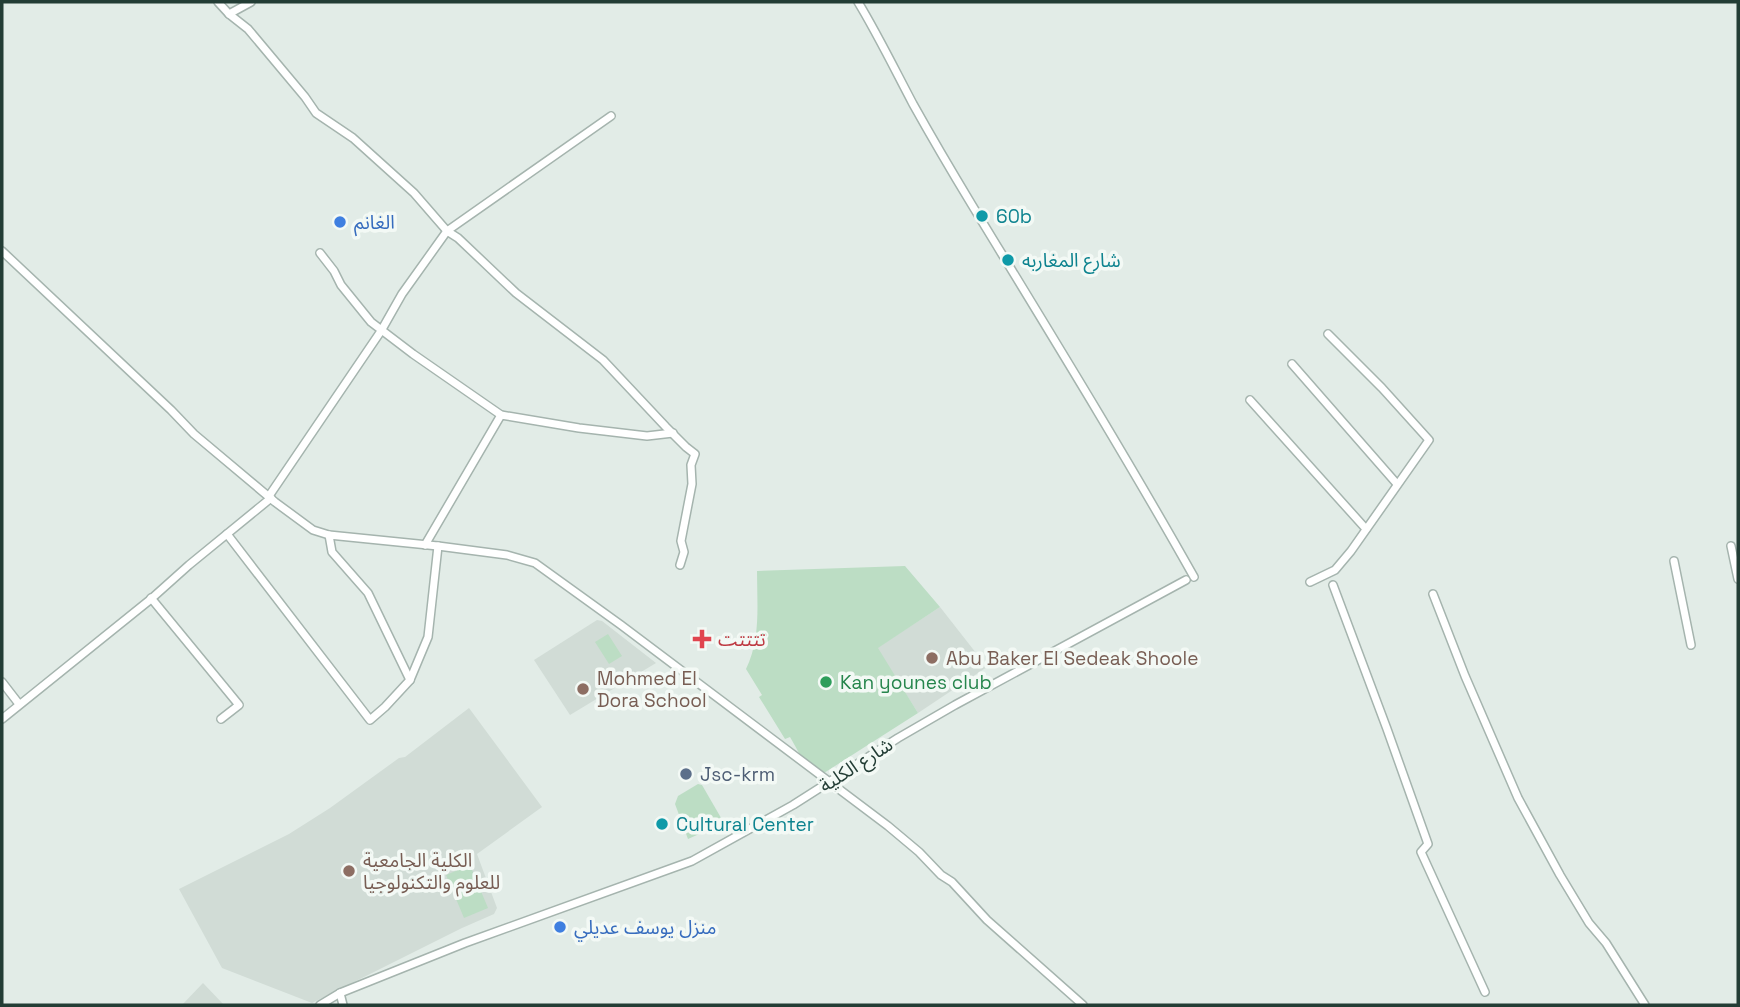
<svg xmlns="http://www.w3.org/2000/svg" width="1740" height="1007" font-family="'Space Grotesk','Noto Sans Arabic',sans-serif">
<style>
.built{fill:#d1dcd6}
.green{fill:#bcddc4}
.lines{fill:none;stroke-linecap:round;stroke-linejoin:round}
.minor-casing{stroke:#a5b4ae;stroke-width:10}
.minor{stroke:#fff;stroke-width:7}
.culture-dot{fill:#0f9aa8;stroke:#f3f9f5;stroke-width:2.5}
.shop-dot{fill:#3f7fe0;stroke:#f3f9f5;stroke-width:2.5}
.health-dot{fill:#e0444e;stroke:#f3f9f5;stroke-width:2.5}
.education-dot{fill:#8d6e63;stroke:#f3f9f5;stroke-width:2.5}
.leisure-dot{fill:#2e9e5b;stroke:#f3f9f5;stroke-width:2.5}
.service-dot{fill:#5c6f8a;stroke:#f3f9f5;stroke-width:2.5}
.labels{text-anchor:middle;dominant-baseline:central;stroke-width:7;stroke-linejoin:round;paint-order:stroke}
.culture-label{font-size:19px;fill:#0d838f;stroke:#f3f9f5;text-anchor:start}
.shop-label{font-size:19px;fill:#366cbe;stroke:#f3f9f5;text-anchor:start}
.health-label{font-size:19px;fill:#be3a42;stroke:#f3f9f5;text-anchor:start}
.education-label{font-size:19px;fill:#785e54;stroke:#f3f9f5;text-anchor:start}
.leisure-label{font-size:19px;fill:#27864d;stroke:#f3f9f5;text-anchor:start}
.street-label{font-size:19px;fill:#233d35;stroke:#f3f9f5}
.service-label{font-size:19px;fill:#4e5e75;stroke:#f3f9f5;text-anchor:start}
</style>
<rect width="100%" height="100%" fill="#e2ece7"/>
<g class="built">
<polygon points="940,607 987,667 918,713 877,648"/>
<polygon points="597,620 602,621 656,663 570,715 534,660"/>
<polygon points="469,708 542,807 477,854 497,908 494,914 462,928 312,1003 222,968 179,889 289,834 330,808 399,758 405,757"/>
<polygon points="203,983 224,1005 182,1005"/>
</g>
<g class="green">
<path d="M905,566L940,607L878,648L918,713L824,773C806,771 799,752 790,737L785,739L759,697L762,695L746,669C761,638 757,604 757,571Z"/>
<polygon points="608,634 622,656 609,664 595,642"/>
<polygon points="698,784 702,785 724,823 688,839 675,804 678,796"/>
<polygon points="470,865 488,908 464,918 446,875"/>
</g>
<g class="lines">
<g class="minor-casing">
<g id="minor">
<polyline points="218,2 229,14 248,29 305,97 316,113 353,138 414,193 447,231 458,238 516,293 603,360 666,427 686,447 695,454 691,465 692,484 681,541 684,552 680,565"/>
<path d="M858,2C878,35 895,70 913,104C932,138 952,172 972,205C1047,328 1123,451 1194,577"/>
<polyline points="229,14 251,2"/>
<polyline points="2,251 171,410 194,434 275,502 313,530 329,535 438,546 507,555 535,563 621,625 888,826 919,852 941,875 952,882 987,920 1083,1005"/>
<polyline points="320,253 334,271 341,285 371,322 413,354 501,415 579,428 647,436 673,433"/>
<polyline points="1292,364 1397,484"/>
<polyline points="1250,400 1366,529"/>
<polyline points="269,496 381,331 402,294 447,231 611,116"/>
<polyline points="227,534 370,720 385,707 410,680 428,637 438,546"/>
<polyline points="329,535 332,552 368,593 410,680"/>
<polyline points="425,545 501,415"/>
<polyline points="1731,546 1738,579"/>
<polyline points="1674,561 1691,645"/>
<polyline points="1310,582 1335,570 1351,551 1429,440 1382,388 1328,334"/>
<polyline points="1333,585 1387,729 1428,844 1421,852 1485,992"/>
<polyline points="1433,594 1465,676 1518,798 1560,875 1589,923 1606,943 1645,1005"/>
<polyline points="151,598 239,705 221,719"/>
<polyline points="2,682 19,704"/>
<polyline points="2,719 151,599 189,565 271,498"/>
<polyline points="340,993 343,1005"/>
<polyline points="320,1005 340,993 465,943 692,861 793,805 898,738 955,705 1186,580"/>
</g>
</g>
<use href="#minor" class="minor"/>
</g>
<g class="culture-dot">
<circle cx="982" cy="216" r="7"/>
<circle cx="1008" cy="260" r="7"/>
<circle cx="662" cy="824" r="7"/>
</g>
<g class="shop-dot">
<circle cx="340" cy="222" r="7"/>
<circle cx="560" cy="927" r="7"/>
</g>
<path class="health-dot" d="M698.5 628.5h7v7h7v7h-7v7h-7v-7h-7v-7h7z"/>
<g class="education-dot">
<circle cx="932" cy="658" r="7"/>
<circle cx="583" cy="689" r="7"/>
<circle cx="349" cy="871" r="7"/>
</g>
<circle class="leisure-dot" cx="826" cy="682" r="7"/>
<circle class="service-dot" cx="686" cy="774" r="7"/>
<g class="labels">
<g class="culture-label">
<text x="996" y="216">60b</text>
<text x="1022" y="260">شارع المغاربه</text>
<text x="676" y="824">Cultural Center</text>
</g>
<g class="shop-label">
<text x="354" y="222">الغانم</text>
<text x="574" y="927">منزل يوسف عديلي</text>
</g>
<g class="health-label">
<text x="718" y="639">تتتتت</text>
</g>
<g class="education-label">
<text x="946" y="658">Abu Baker El Sedeak Shoole</text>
<text x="597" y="678">Mohmed El<tspan x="597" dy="22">Dora School</tspan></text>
<text x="363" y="860">الكلية الجامعية<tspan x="363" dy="22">للعلوم والتكنولوجيا</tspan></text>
</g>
<g class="leisure-label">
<text x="840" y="682">Kan younes club</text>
</g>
<g class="street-label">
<text transform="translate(856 765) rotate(-33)">شارع الكلية</text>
</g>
<g class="service-label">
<text x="700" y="774">Jsc-krm</text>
</g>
</g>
<rect width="1740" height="1007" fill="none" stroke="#233d35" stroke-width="7"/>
</svg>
